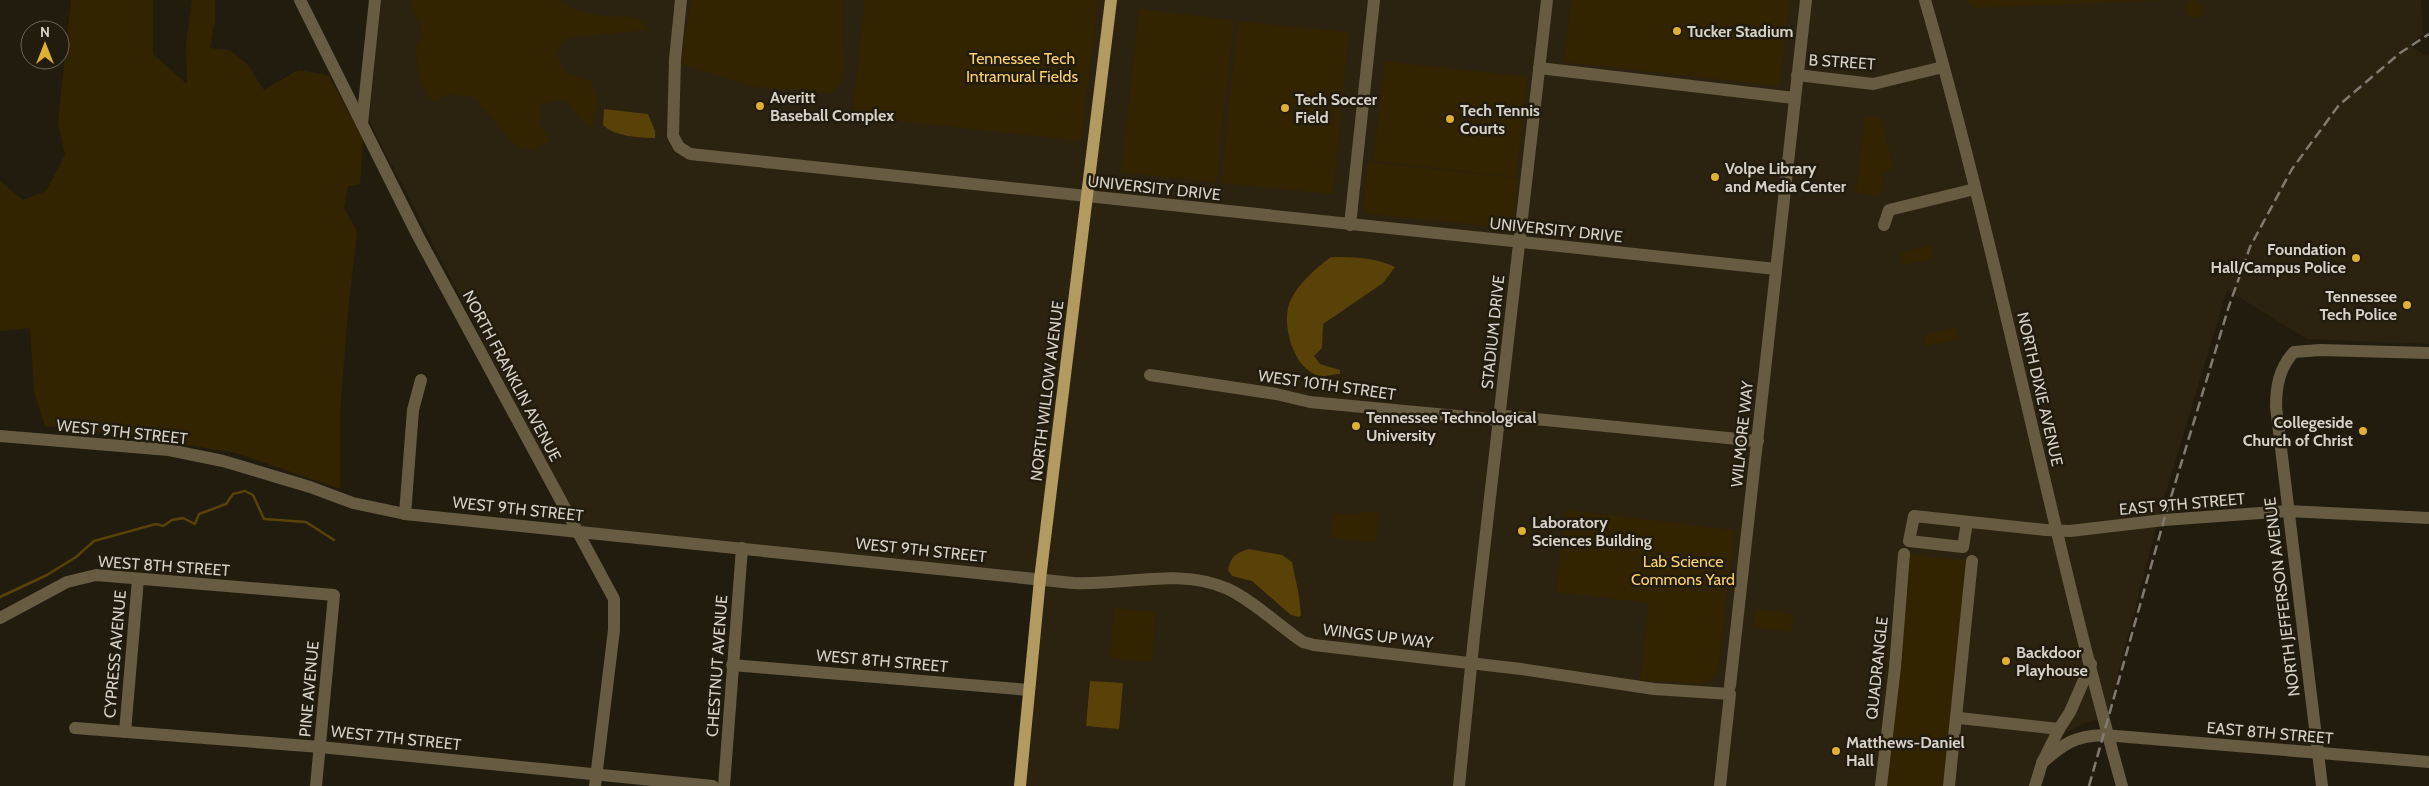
<svg xmlns="http://www.w3.org/2000/svg" width="2429" height="786" font-family="Cabin,sans-serif">
<style>
.built{fill:#2b220f}
.green{fill:#322401}
.water{fill:#584208}
.lines{fill:none;stroke-linecap:round;stroke-linejoin:round}
.stream{stroke:#584208;stroke-width:2.5}
.minor{stroke:#675b41;stroke-width:12}
.major{stroke:#b39a61;stroke-width:12}
.rail{stroke:#807b70;stroke-width:2.5;stroke-dasharray:10 5;stroke-linecap:butt}
.poi-dot{fill:#e0b034;stroke:#221c0f;stroke-width:2}
.labels{text-anchor:middle;dominant-baseline:central;stroke-width:5;stroke-linejoin:round;paint-order:stroke}
.poi-label{font-size:16px;font-weight:bold;fill:#d5d1c9;stroke:#221c0f;text-anchor:start}
.park-label{font-size:16px;fill:#fdd271;stroke:#221c0f}
.street-label{font-size:16px;fill:#d5d1c9;stroke:#221c0f}
</style>
<rect width="100%" height="100%" fill="#221c0f"/>
<polygon class="built" points="381,0 2421,0 2423,34 2410,44 2425,56 2429,54 2429,344 2307,339 2227,290 2160,512 2107,718 2085,723 2067,732 2035,762 2029,786 1026,786 1047,575 579,526 369,121"/>
<g class="green">
<polygon points="71,0 153,0 153,54 187,84 186,45 192,0 215,0 215,21 210,48 230,50 248,65 264,90 298,70 328,75 363,138 360,184 348,186 344,208 357,231 348,311 340,414 340,489 236,453 121,434 45,426 34,391 30,328 0,331 0,181 23,200 46,191 65,155 58,123"/>
<path d="M412,0H560C580,18 611,16 636,17L650,30L565,38L557,55L565,72L591,81L598,99L591,129L565,100H552L541,105L539,123L550,141L534,149L517,147L473,97L448,94L434,102C419,87 416,64 416,44L423,37C422,23 411,14 412,0Z"/>
<polygon points="691,0 842,0 843,68 841,82 832,93 753,87 681,64"/>
<polygon points="865,0 1098,0 1081,141 852,116"/>
<polygon points="1571,0 1789,0 1780,86 1564,62"/>
<polygon points="1966,0 2167,0 1974,8"/>
<circle cx="2194" cy="9" r="9"/>
<polygon points="1139,9 1234,20 1216,183 1121,172"/>
<polygon points="1238,21 1349,32 1333,194 1221,183"/>
<polygon points="1385,61 1528,77 1516,177 1373,161"/>
<polygon points="1865,117 1880,117 1894,168 1883,172 1881,196 1856,193"/>
<polygon points="1368,162 1518,178 1513,224 1508,228 1368,214 1363,209"/>
<polygon points="1931,245 1934,258 1903,265 1900,253"/>
<polygon points="1956,327 1959,339 1926,346 1924,335"/>
<polygon points="1566,510 1735,530 1718,669 1713,680 1700,684 1640,680 1649,603 1556,592"/>
<polygon points="1359,511 1379,513 1376,542 1331,538 1333,513 1359,515"/>
<polygon points="1904,554 1972,561 1949,786 1881,786"/>
<polygon points="1114,608 1156,612 1152,662 1110,658"/>
<polygon points="1755,609 1794,614 1792,632 1753,627"/>
</g>
<g class="water">
<path d="M604,109L648,114L655,131V138C639,138 614,136 603,125Z"/>
<path d="M1331,257C1353,257 1375,257 1395,267L1383,283L1323,324L1322,348L1314,356L1320,364L1340,370V374C1334,374 1326,377 1320,376C1292,370 1280,320 1291,299C1300,282 1316,268 1331,257Z"/>
<path d="M1249,549L1282,555L1292,562L1299,596L1301,615L1299,617L1291,615L1252,581L1232,576L1228,570C1231,556 1236,553 1249,549Z"/>
<polygon points="1090,681 1123,683 1119,729 1086,726"/>
</g>
<g class="lines">
<polyline class="stream" points="0,597 47,575 76,557 94,541 156,524 163,526 172,520 183,518 195,524 199,514 226,504 233,494 245,491 253,495 264,519 306,522 334,540"/>
<g class="minor">
<polyline points="300,0 418,236 614,599 614,630 595,786"/>
<polyline points="681,0 675,59 673,136 679,147 690,154 1776,269"/>
<path d="M1925,0C2000,260 2049,526 2122,786"/>
<polyline points="1539,68 1794,98"/>
<polyline points="1797,75 1873,84 1943,67"/>
<polyline points="362,124 375,0"/>
<polyline points="1350,225 1374,0"/>
<polyline points="1884,225 1889,210 1975,189"/>
<polyline points="1150,375 1276,394 1310,402 1500,420"/>
<polyline points="1505,416 1758,441"/>
<path d="M0,436L169,450L223,461L310,487L353,503L405,514L1073,583C1124,586 1179,567 1228,589C1255,602 1278,625 1303,642L1314,645L1521,669L1654,689L1730,694L1720,786"/>
<polyline points="405,514 413,410 421,380"/>
<polyline points="1967,522 1963,547 1909,541 1914,516 2046,530 2070,531 2164,520 2288,511 2429,518"/>
<polyline points="0,618 67,582 96,575 334,595 316,786"/>
<polyline points="732,665 1029,690"/>
<polyline points="1730,686 1806,0"/>
<polyline points="1959,718 2059,729"/>
<polyline points="75,728 320,747 713,786"/>
<polyline points="125,732 138,579"/>
<path d="M2042,763C2063,744 2074,736 2104,735L2429,762"/>
<polyline points="724,786 742,548"/>
<polyline points="1459,786 1474,637 1547,0"/>
<polyline points="1881,786 1895,667 1904,554"/>
<polyline points="1949,786 1972,561"/>
<polyline points="2035,786 2042,763 2059,729 2070,712 2091,664"/>
<path d="M2322,786L2276,407C2276,387 2279,368 2294,352L2320,350L2429,353"/>
</g>
<polyline class="major" points="1020,786 1040,579 1111,0"/>
<polyline class="rail" points="2089,786 2164,520 2229,306 2250,247 2292,169 2339,105 2400,53 2429,34"/>
</g>
<g class="poi-dot">
<circle cx="1677" cy="31" r="5"/>
<circle cx="760" cy="106" r="5"/>
<circle cx="1285" cy="108" r="5"/>
<circle cx="1450" cy="119" r="5"/>
<circle cx="1715" cy="177" r="5"/>
<circle cx="2356" cy="258" r="5"/>
<circle cx="2407" cy="305" r="5"/>
<circle cx="1356" cy="426" r="5"/>
<circle cx="2363" cy="431" r="5"/>
<circle cx="1522" cy="531" r="5"/>
<circle cx="2006" cy="661" r="5"/>
<circle cx="1836" cy="751" r="5"/>
</g>
<g class="labels">
<g class="poi-label">
<text x="1687" y="31">Tucker Stadium</text>
<text x="770" y="97">Averitt<tspan x="770" dy="18">Baseball Complex</tspan></text>
<text x="1295" y="99">Tech Soccer<tspan x="1295" dy="18">Field</tspan></text>
<text x="1460" y="110">Tech Tennis<tspan x="1460" dy="18">Courts</tspan></text>
<text x="1725" y="168">Volpe Library<tspan x="1725" dy="18">and Media Center</tspan></text>
<text x="2346" y="249" text-anchor="end">Foundation<tspan x="2346" dy="18">Hall/Campus Police</tspan></text>
<text x="2397" y="296" text-anchor="end">Tennessee<tspan x="2397" dy="18">Tech Police</tspan></text>
<text x="1366" y="417">Tennessee Technological<tspan x="1366" dy="18">University</tspan></text>
<text x="2353" y="422" text-anchor="end">Collegeside<tspan x="2353" dy="18">Church of Christ</tspan></text>
<text x="1532" y="522">Laboratory<tspan x="1532" dy="18">Sciences Building</tspan></text>
<text x="2016" y="652">Backdoor<tspan x="2016" dy="18">Playhouse</tspan></text>
<text x="1846" y="742">Matthews-Daniel<tspan x="1846" dy="18">Hall</tspan></text>
</g>
<g class="park-label">
<text x="1022" y="58">Tennessee Tech<tspan x="1022" dy="18">Intramural Fields</tspan></text>
<text x="1683" y="561">Lab Science<tspan x="1683" dy="18">Commons Yard</tspan></text>
</g>
<g class="street-label">
<text transform="translate(1842 62) rotate(4)">B STREET</text>
<text transform="translate(1154 188) rotate(6)">UNIVERSITY DRIVE</text>
<text transform="translate(1556 230) rotate(6)">UNIVERSITY DRIVE</text>
<text transform="translate(1493 332) rotate(-84)">STADIUM DRIVE</text>
<text transform="translate(512 376) rotate(62)">NORTH FRANKLIN AVENUE</text>
<text transform="translate(1327 385) rotate(8)">WEST 10TH STREET</text>
<text transform="translate(2040 389) rotate(77)">NORTH DIXIE AVENUE</text>
<text transform="translate(1047 391) rotate(-83)">NORTH WILLOW AVENUE</text>
<text transform="translate(122 432) rotate(6)">WEST 9TH STREET</text>
<text transform="translate(1742 434) rotate(-84)">WILMORE WAY</text>
<text transform="translate(2182 504) rotate(-5)">EAST 9TH STREET</text>
<text transform="translate(518 509) rotate(6)">WEST 9TH STREET</text>
<text transform="translate(921 550) rotate(6)">WEST 9TH STREET</text>
<text transform="translate(164 566) rotate(4)">WEST 8TH STREET</text>
<text transform="translate(2282 597) rotate(-97)">NORTH JEFFERSON AVENUE</text>
<text transform="translate(1378 636) rotate(7)">WINGS UP WAY</text>
<text transform="translate(115 654) rotate(-85)">CYPRESS AVENUE</text>
<text transform="translate(882 661) rotate(5)">WEST 8TH STREET</text>
<text transform="translate(717 666) rotate(-86)">CHESTNUT AVENUE</text>
<text transform="translate(1877 668) rotate(-84)">QUADRANGLE</text>
<text transform="translate(309 689) rotate(-85)">PINE AVENUE</text>
<text transform="translate(2270 733) rotate(5)">EAST 8TH STREET</text>
<text transform="translate(396 738) rotate(6)">WEST 7TH STREET</text>
</g>
</g>
<g transform="translate(45 45)"><circle r="24" fill="#221c0f" stroke="#6a6459"/>
<path d="M0-4L9 19L0 12L-9 19Z" fill="#e0b034"/>
<text y="-8" font-size="14" font-weight="bold" text-anchor="middle" fill="#d5d1c9">N</text>
</g>
</svg>
